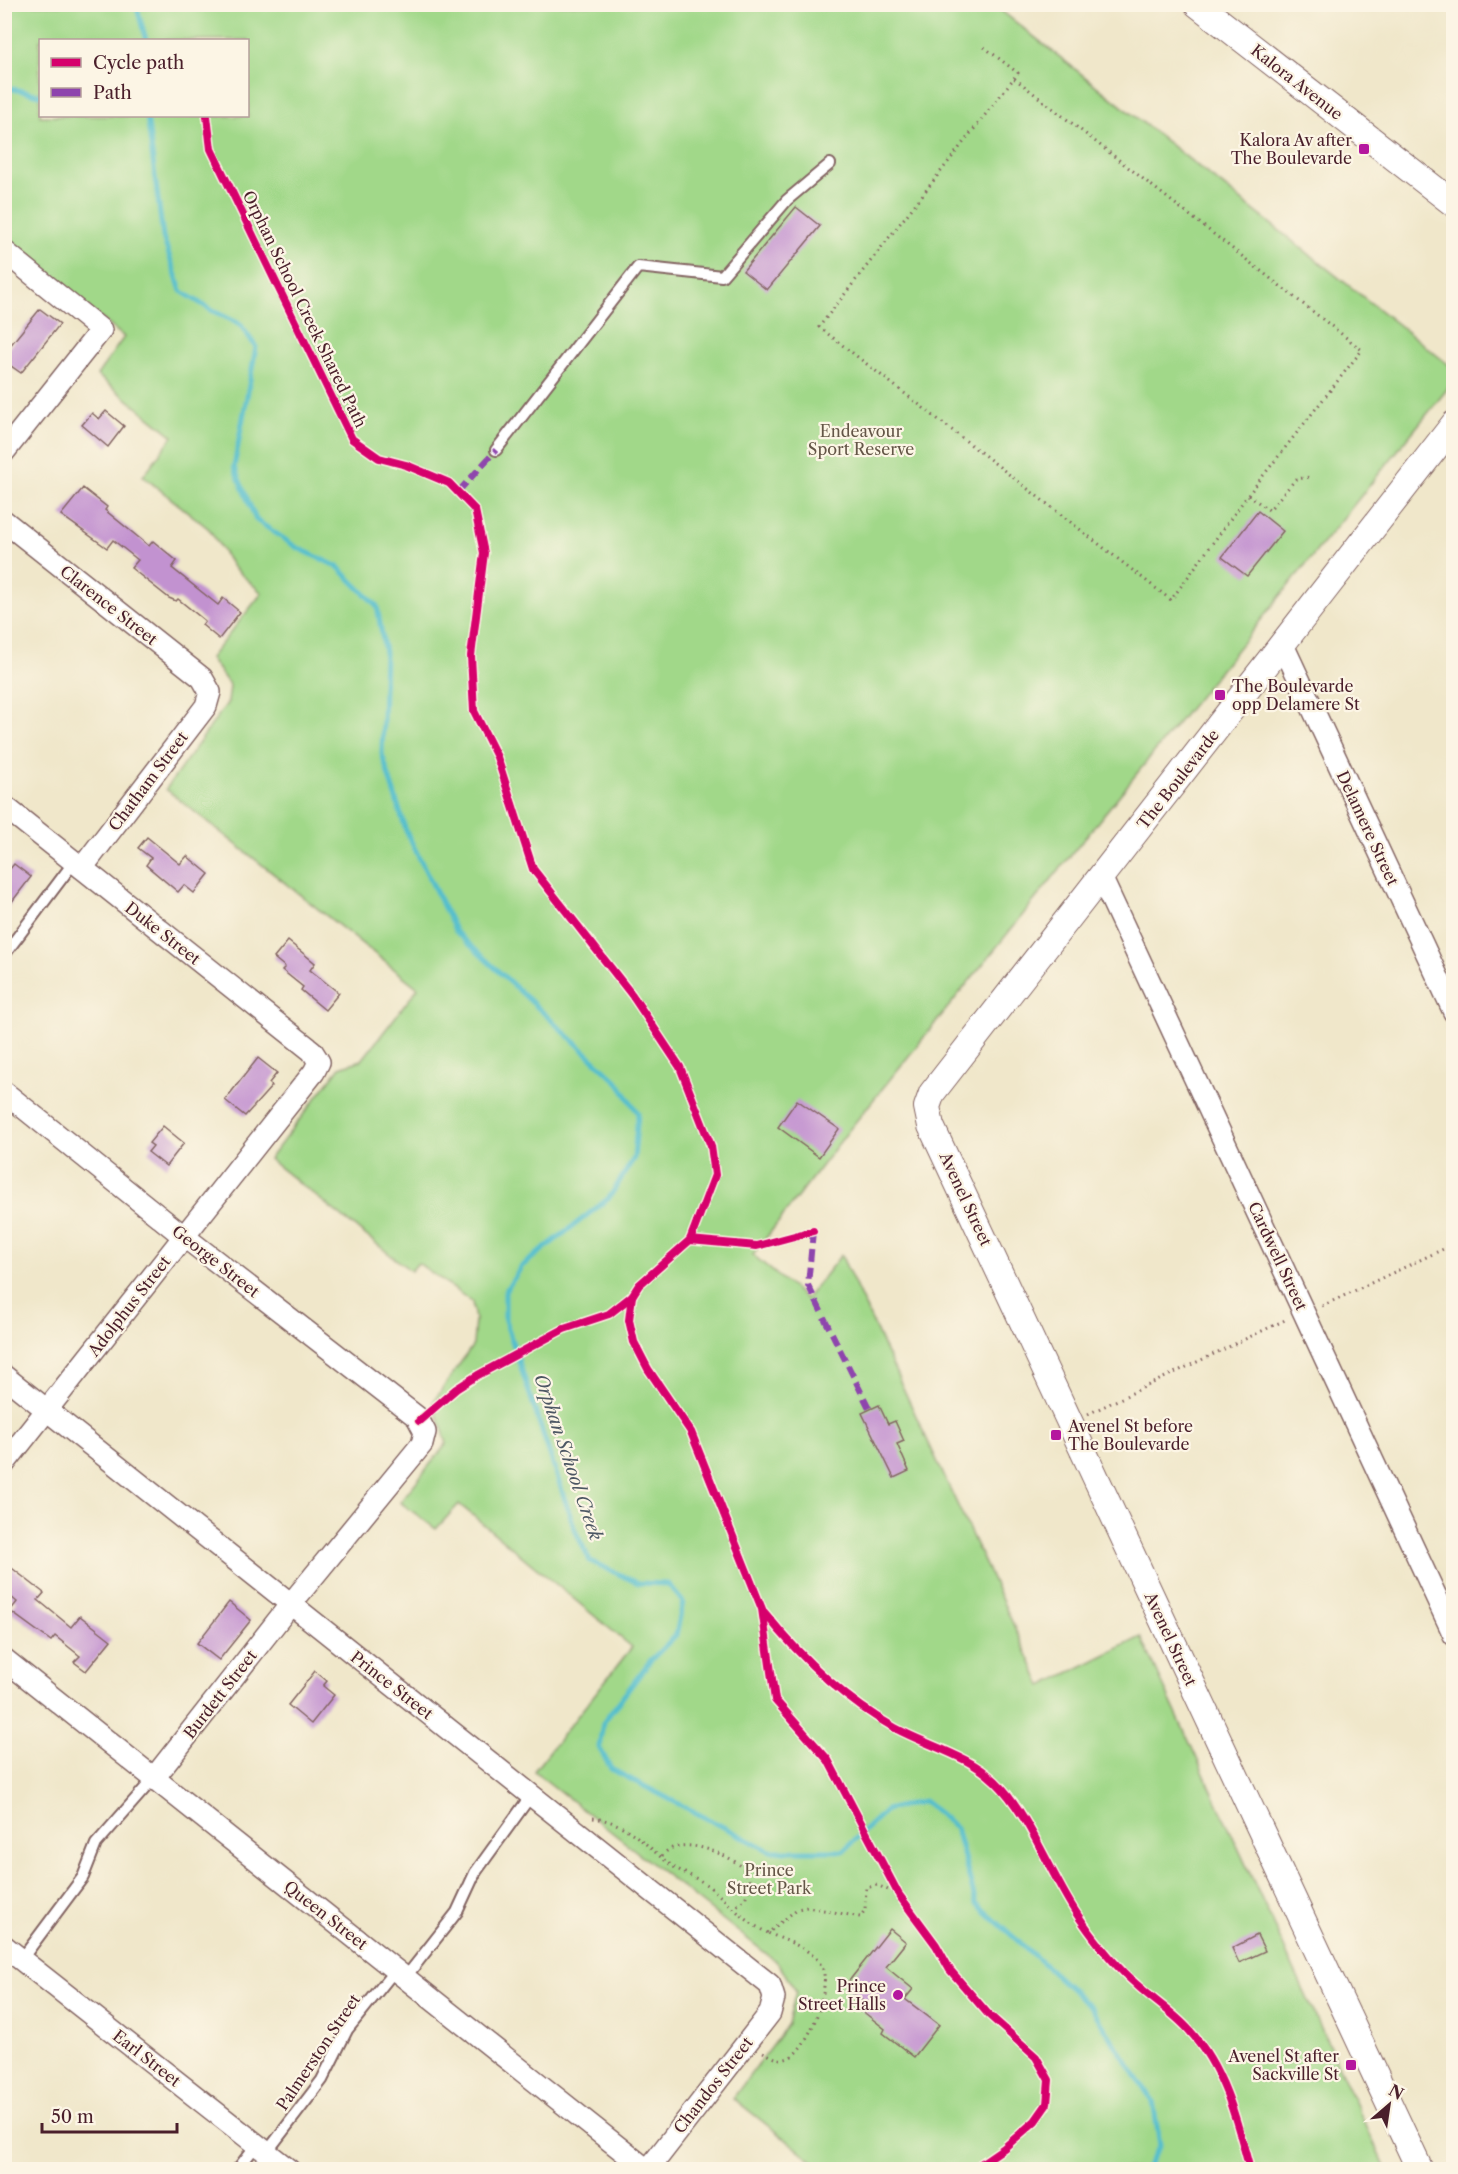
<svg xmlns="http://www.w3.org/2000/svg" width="1458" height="2174" font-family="'Libre Caslon Text',serif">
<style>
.green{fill:#a1d889;stroke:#767c5a;stroke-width:1.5;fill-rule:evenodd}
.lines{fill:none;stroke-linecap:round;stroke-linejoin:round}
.stream{stroke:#52becd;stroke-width:5}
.building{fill:#c292d0}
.service-casing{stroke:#846563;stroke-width:14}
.minor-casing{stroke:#846563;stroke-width:24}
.tertiary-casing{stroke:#846563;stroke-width:28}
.path{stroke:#846563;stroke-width:3;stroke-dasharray:1.5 4.5;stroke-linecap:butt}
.service{stroke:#fff;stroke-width:10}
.minor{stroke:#fff;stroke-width:21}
.tertiary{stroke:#fff;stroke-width:26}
.quiet{stroke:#8e44ad;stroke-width:6;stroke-dasharray:12 6;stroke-linecap:butt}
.cycleway-casing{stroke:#fcf5e5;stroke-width:11}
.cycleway{stroke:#d6006c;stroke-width:8}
.poi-dot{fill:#b5179e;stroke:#fcf5e5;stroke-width:2}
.labels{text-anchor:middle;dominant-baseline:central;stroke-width:4.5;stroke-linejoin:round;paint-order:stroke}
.street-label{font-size:16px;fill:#4a1f2b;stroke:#fcf5e5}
.poi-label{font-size:16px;fill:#4a1f2b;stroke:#fcf5e5;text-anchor:end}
.park-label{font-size:16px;fill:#645647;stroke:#fcf5e5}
.water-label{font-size:18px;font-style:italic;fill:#4d5764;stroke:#fcf5e5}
</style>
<rect width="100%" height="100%" fill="#fcf5e5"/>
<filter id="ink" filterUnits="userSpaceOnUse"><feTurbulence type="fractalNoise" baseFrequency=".0167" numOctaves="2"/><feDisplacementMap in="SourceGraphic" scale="12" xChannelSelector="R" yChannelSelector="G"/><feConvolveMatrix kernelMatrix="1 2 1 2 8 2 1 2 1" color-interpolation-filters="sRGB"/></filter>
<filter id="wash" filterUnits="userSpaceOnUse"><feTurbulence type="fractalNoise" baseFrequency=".008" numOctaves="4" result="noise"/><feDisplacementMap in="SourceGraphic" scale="24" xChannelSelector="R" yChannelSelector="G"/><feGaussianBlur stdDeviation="1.35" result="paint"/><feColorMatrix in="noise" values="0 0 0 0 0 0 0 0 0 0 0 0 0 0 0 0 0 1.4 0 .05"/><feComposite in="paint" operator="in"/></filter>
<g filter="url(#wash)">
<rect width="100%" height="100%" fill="#f0e7ca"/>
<path class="green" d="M4,5H994L1453,368V382L849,1130L753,1255L806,1299L841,1255L1042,1686L1141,1637L1386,2169H823L733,2098L788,2024L796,1991L778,1963L534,1771L632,1647L459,1504L436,1529L400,1502L447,1443L433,1402L473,1345L475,1320L472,1302L418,1263L411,1271L269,1159L340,1067L362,1060L418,988L166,789L228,702L230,686L210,658L262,593L233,567L209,529L143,476L173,436L97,375L124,337L5,241ZM40,40H248V116H40Z"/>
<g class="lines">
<g class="stream">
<polyline points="136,4 146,40"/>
<polyline points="4,87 40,95"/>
<polyline points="147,116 163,237 181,291 211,310 240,324 256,347 234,467 256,520 296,547 338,567 377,606 385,653 382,754 406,831 456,932 617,1081 638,1113 634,1158 609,1198 522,1266 505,1292 505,1320 575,1530 590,1561 638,1583 668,1584 683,1602 676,1635 650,1661 603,1723 599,1747 611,1769 770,1851 843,1851 886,1810 924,1801 956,1828 976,1903 1091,2007 1153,2102 1160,2145 1145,2170"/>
</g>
</g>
<g id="blocks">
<g class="building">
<polygon points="796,207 820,226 767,290 743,271"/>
<polygon points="40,309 60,324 21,373 4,361 4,353"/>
<polygon points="106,411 124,426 108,447 82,425 92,413 99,419"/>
<polygon points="83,488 107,507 105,510 149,546 153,541 177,561 172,568 218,605 223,598 240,612 219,639 202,625 205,621 178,599 176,601 169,598 131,568 138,560 113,540 107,548 61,515"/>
<polygon points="1258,511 1283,531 1247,576 1222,557"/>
<polygon points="147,837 180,864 187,856 209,874 194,893 184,885 178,892 146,865 151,858 138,848"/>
<polygon points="14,864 31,877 4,912 4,876"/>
<polygon points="288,941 315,963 310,970 339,993 325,1010 301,990 303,987 282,970 285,967 274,958"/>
<polygon points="258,1058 277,1073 269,1083 272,1086 245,1116 225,1100"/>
<polygon points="797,1100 839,1129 819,1157 778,1127"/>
<polygon points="163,1126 184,1143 166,1166 148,1152 153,1146 149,1143"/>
<polygon points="879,1405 888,1424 895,1421 904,1441 897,1444 909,1471 894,1478 862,1413"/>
<polygon points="4,1562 44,1593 38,1600 71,1627 80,1616 111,1640 86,1671 74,1662 80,1656 55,1636 51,1641 10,1611 17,1602 4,1591"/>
<polygon points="229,1602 251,1620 219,1660 197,1643"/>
<polygon points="315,1671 327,1681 323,1686 334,1695 311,1724 288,1705"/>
<polygon points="890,1929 906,1942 886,1967 913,1989 905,1999 939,2025 914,2057 883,2033 885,2029 861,2010 866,2004 845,1986"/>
<polygon points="1257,1935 1265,1951 1239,1963 1232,1948"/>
</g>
</g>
</g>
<g filter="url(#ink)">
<use href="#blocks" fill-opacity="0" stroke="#846563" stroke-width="1.5"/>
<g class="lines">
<g class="service-casing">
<g id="service">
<polyline points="496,450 638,267 722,276 787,200 830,164"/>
<polyline points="4,955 74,862"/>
<polyline points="21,1960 83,1877 96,1844 154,1778"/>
<polyline points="405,1978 457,1912 475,1873 532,1794"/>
<polyline points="267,2152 322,2080 347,2030 395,1970"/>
<polyline points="237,2170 257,2144"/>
</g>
</g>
<g class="minor-casing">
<g id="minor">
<polyline points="4,251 101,330 4,452"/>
<polyline points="4,521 202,678 210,692 206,706 82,868"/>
<polyline points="1283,645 1454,1012"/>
<polyline points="4,806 312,1051 319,1062 314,1072 4,1464"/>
<polyline points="1101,877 1454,1635"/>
<polyline points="4,1092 177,1231 417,1417 425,1432 422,1444 290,1605 154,1778"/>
<polyline points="4,1376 770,1985 774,1998 770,2013 648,2170"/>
<polyline points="4,1659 647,2170"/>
<polyline points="4,1946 289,2170"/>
</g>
</g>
<g class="tertiary-casing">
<g id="tertiary">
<polyline points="1197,4 1454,204"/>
<polyline points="1420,2170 931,1126 927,1107 932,1093 1454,424"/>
</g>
</g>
<g class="path">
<polyline points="984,47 1018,73 1014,78"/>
<polyline points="1248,495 1362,350 1014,78 819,327 1171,600 1248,495 1269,510 1296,479 1311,477"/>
<polyline points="1322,1306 1454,1244"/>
<polyline points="1088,1414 1285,1320"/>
<path d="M593,1818C629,1822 644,1845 671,1865C682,1873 696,1877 707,1885C728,1901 744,1922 768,1933L797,1909L807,1907L860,1917L865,1910L866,1888L877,1885L899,1895"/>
<path d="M662,1856C677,1834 724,1852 741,1866C745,1870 748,1878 751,1883L745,1899L734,1908"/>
<path d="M763,2052C771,2056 779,2062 788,2058C808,2051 832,1987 822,1967C813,1948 785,1941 768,1933"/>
</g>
<use href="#service" class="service"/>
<use href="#minor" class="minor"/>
<use href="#tertiary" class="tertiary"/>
<g class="quiet">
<polyline points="458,492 496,450"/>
<polyline points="813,1231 808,1285 870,1410"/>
</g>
<g class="cycleway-casing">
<g id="cycleway">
<polyline points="207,116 211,149 352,439 379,458 406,465 449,483 475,510 484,553 471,656 474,711 497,757 533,869 632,995 680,1067 711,1146 715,1175 690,1240 639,1285 632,1296 629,1320 634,1342 648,1369 691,1432 762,1609 775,1700 828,1760 899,1895 936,1945 950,1970 988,2014 1036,2057 1049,2080 1047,2104 1035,2121 1004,2148 972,2170"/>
<polyline points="690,1240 757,1246 813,1231"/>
<polyline points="419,1421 456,1389 478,1375 564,1329 609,1314 632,1296"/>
<path d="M764,1612C801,1658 843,1699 895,1728C928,1746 968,1755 995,1781C1031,1815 1052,1880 1081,1920C1097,1943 1116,1967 1137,1985C1153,2000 1174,2013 1189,2030C1224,2068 1237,2121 1250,2170"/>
</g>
</g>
<use href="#cycleway" class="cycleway"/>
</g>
</g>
<g class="poi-dot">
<rect x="1358" y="143" width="12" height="12" rx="3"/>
<rect x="1214" y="689" width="12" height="12" rx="3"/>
<rect x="1050" y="1429" width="12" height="12" rx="3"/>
<circle cx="898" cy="1995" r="6"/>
<rect x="1345" y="2059" width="12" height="12" rx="3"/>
</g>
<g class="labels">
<g class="street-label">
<text transform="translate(1297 82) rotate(38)">Kalora Avenue</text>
<text transform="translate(305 309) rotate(64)">Orphan School Creek Shared Path</text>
<text transform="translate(109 605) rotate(38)">Clarence Street</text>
<text transform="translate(1178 779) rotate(-52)">The Boulevarde</text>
<text transform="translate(148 781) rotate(-53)">Chatham Street</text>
<text transform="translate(1368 828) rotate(65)">Delamere Street</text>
<text transform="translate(163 933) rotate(38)">Duke Street</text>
<text transform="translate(966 1199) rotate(65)">Avenel Street</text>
<text transform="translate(1278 1256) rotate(65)">Cardwell Street</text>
<text transform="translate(216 1261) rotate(38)">George Street</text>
<text transform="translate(129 1306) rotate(-52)">Adolphus Street</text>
<text transform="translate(1171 1639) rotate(65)">Avenel Street</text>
<text transform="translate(392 1685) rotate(38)">Prince Street</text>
<text transform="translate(220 1694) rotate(-52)">Burdett Street</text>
<text transform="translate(326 1915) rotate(38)">Queen Street</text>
<text transform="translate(318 2052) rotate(-56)">Palmerston Street</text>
<text transform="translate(147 2058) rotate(38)">Earl Street</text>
<text transform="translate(713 2085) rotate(-52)">Chandos Street</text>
</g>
<g class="poi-label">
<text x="1352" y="140">Kalora Av after<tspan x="1352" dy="18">The Boulevarde</tspan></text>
<text x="1232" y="686" text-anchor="start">The Boulevarde<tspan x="1232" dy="18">opp Delamere St</tspan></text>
<text x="1068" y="1426" text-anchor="start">Avenel St before<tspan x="1068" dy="18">The Boulevarde</tspan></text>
<text x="886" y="1986">Prince<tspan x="886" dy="18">Street Halls</tspan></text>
<text x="1339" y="2056">Avenel St after<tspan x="1339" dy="18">Sackville St</tspan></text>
</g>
<g class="park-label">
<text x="861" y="431">Endeavour<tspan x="861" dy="18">Sport Reserve</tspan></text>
<text x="769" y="1870">Prince<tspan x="769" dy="18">Street Park</tspan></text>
</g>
<g class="water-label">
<text transform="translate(568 1457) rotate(71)">Orphan School Creek</text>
</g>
</g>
<rect width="1458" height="2174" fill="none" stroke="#fcf5e5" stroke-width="24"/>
<rect x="39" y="39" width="210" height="78" fill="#fcf5e5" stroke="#b59f9b" stroke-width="1.5"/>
<rect x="51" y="58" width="30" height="9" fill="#d6006c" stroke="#b59f9b" stroke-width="1.5"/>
<text x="93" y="69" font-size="18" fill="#4a1f2b">Cycle path</text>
<rect x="51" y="88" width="30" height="9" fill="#8e44ad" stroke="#b59f9b" stroke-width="1.5"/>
<text x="93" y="99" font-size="18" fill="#4a1f2b">Path</text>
<g transform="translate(1389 2105) rotate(29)" stroke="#fcf5e5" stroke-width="4.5" paint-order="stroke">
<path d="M0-4.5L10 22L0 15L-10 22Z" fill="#4a1f2b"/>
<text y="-9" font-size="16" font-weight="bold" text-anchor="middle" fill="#4a1f2b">N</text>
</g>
<path d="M42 2123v9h135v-9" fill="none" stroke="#4a1f2b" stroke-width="3"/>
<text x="51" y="2123" font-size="18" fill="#4a1f2b" stroke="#fcf5e5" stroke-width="4.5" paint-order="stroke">50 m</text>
</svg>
